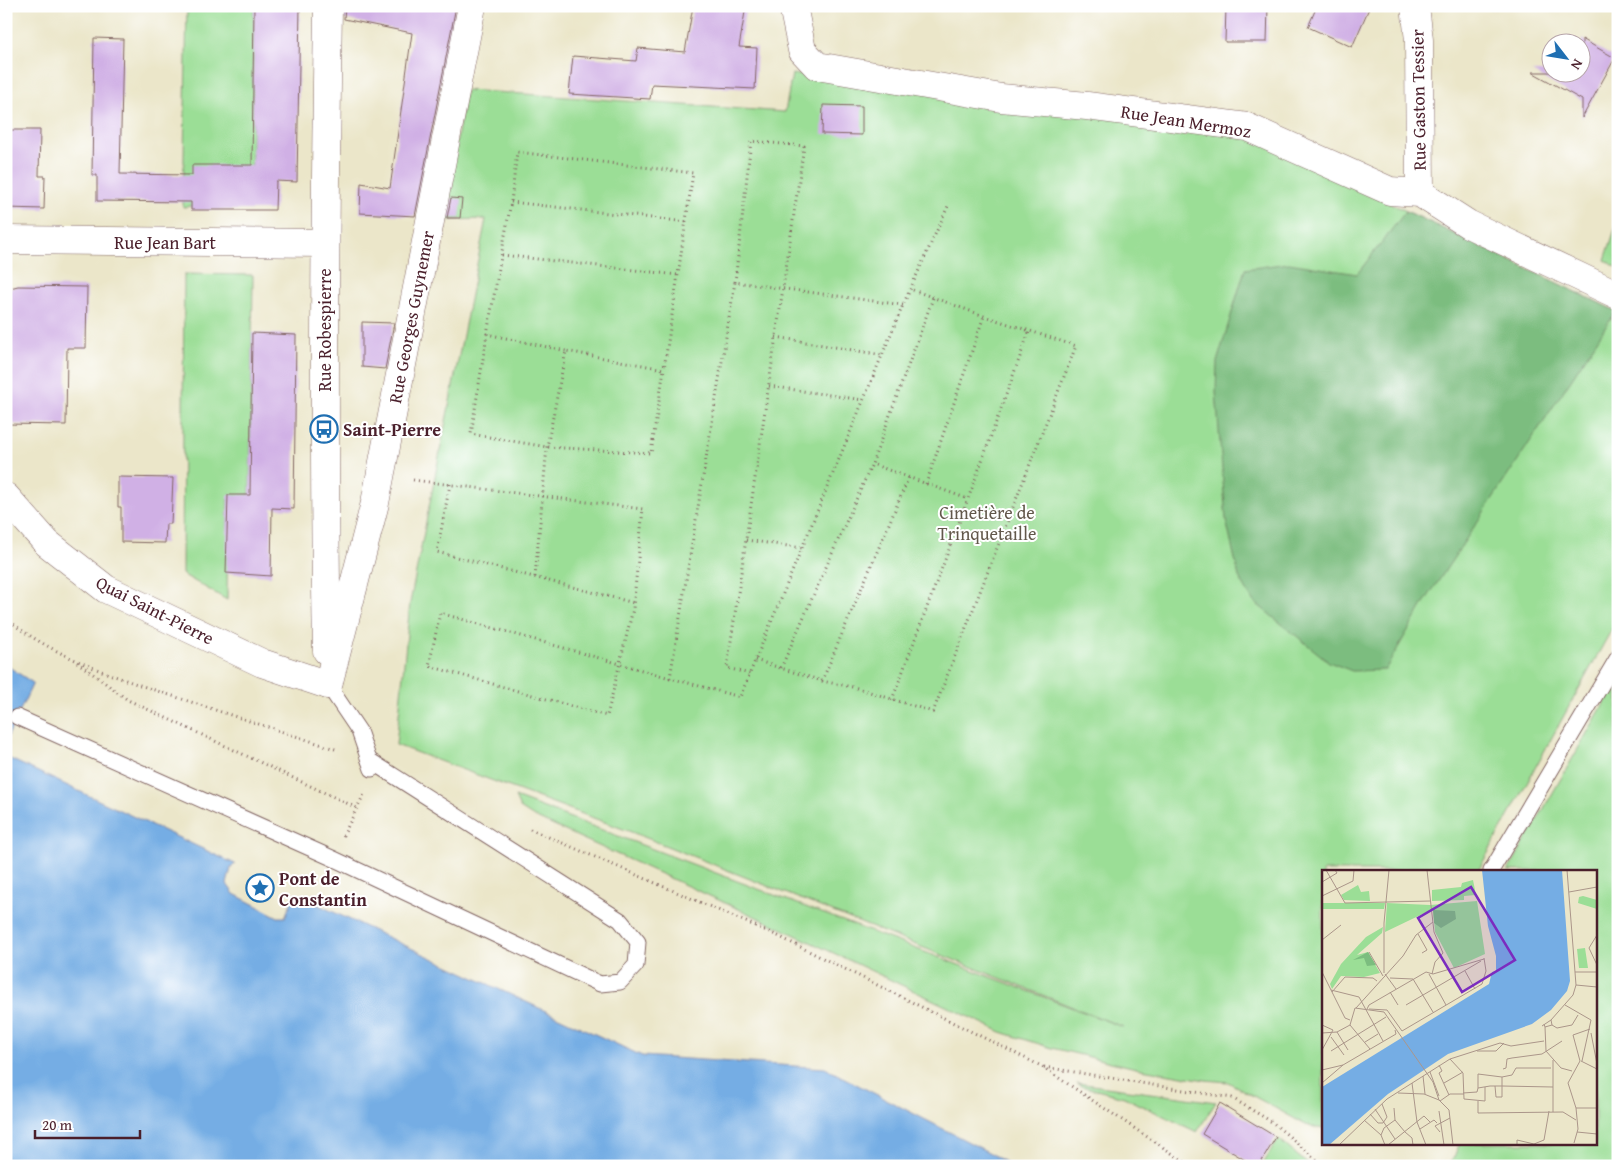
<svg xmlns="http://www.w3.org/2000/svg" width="1624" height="1172" font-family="'Gentium Book Plus',serif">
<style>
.green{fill:#9bde96;stroke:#727e60}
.forest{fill:#7cbd7f;stroke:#636e55}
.water{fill:#75ade4;stroke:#606688}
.building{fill:#d0b0e5}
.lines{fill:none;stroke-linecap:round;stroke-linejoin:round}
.service-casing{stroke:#826562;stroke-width:17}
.minor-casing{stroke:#826562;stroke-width:29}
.path{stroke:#826562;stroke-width:3;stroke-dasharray:1 4;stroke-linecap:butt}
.service{stroke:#fff;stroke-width:15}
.minor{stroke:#fff;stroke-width:28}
.labels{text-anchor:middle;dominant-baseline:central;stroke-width:4;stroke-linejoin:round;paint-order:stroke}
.street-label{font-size:18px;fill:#4a1f2b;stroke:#fff}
.poi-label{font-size:18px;font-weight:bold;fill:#4a1f2b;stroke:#fff;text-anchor:start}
.park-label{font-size:18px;fill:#62584b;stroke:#fff}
.inset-road{fill:none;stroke:#ab968a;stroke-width:1}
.view{fill:#7b2cbf;fill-opacity:0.15;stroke:#7b2cbf;stroke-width:2.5}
.inset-edge{fill:none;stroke:#4a1f2b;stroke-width:2.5}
</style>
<rect width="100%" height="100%" fill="#fff"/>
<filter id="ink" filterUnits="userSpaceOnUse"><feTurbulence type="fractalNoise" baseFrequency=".02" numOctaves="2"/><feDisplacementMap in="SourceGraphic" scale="10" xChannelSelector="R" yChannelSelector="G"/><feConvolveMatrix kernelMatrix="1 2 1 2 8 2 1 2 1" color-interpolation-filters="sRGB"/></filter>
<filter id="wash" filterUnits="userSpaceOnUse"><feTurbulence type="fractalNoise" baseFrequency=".0096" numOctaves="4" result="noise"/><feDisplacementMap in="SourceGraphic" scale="20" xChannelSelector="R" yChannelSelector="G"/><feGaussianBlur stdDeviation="1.12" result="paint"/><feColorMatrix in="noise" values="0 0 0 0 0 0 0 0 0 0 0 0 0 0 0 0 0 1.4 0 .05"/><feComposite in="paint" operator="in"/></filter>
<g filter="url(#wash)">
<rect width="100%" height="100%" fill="#ebe6c9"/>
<g class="green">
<polygon points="187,6 254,6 252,165 191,206 183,207"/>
<polygon points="792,74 1247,135 1616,311 1611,319 1618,320 1618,618 1478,871 1323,871 1323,1129 1306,1125 1228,1082 1205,1080 1136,1068 1052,1048 1001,1032 772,924 534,817 520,808 515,797 1123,1027 634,833 396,745 410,603 486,219 442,220 466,90 785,112"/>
<polygon points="1618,220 1618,268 1605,260"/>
<polygon points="184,274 253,275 250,495 228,496 227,600 182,574"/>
<polygon points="1618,679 1618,1166 1450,1166 1460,1143 1595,1143 1595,871 1508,871"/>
<polygon points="1077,1083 1216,1102 1197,1132 1124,1097 1081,1086"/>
<polygon points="1278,1139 1310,1166 1262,1166"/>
</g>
<polygon class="forest" points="1406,211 1616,311 1424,603 1385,670 1352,671 1329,662 1253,601 1239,577 1226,520 1216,392 1217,362 1245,269 1289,263 1357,274"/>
<g class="water">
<polygon points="6,665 33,683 6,740"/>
<polygon points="6,757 235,864 231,868 227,884 234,894 278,917 285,917 295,894 642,1056 825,1068 992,1154 1011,1166 6,1166"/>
</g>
<g id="blocks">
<g class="building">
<polygon points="254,6 300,6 297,182 276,181 275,210 191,210 191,202 97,201 97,175 92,175 94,38 123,39 120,174 192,175 192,165 252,165"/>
<polygon points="345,6 456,6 415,216 360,213 361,183 390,188 412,33 344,19"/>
<polygon points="693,6 746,6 739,47 757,48 755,89 652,84 650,99 569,94 573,56 636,61 638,48 685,52"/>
<polygon points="1226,6 1268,6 1267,42 1225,42"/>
<polygon points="1317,6 1370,6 1352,47 1308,27"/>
<polygon points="1582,39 1615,58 1582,118 1582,100 1532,72 1582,72"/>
<polygon points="823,105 862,106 862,135 822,134"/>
<polygon points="6,130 40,130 39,176 45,176 44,209 6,208"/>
<polygon points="451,198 462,199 460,218 447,218"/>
<polygon points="18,286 87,287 86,348 67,348 66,425 6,424 6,289"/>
<polygon points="362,322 394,323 385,369 362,367"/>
<polygon points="252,333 296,335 294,509 272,508 271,576 226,573 228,495 250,495"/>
<polygon points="118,477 173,478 171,524 166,524 165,543 121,542 121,507 118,507"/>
<polygon points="1220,1103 1276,1137 1259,1166 1255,1166 1202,1134"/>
</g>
</g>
</g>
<g filter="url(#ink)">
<use href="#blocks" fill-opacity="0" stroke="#826562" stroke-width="1"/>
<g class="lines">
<g class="service-casing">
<g id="service">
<polyline points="328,685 359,731 372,769"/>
<polyline points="17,717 332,858 600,984 620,982 636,965 638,942 620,920 369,760"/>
<polyline points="1491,871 1618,657"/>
</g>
</g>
<g class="minor-casing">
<g id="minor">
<polyline points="793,6 802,50 817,66 1001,98 1087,106 1247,127 1390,191 1420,193 1468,224 1618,295"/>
<polyline points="1415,6 1419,40 1420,193"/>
<polyline points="6,240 324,243"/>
<polyline points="6,497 47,543 106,589 262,663 328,685"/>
<path d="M327,651C323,436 325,221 328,6"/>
<polyline points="328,685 375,503 472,6"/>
</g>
</g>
<g class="path">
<polyline points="511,202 687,222"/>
<polyline points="502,255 678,275"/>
<polyline points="735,282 751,141 804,146 727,668 750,674"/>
<polyline points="933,298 872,464 968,499 1029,332"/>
<polyline points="903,305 735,282 670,678 740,697 903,305 949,204"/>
<polyline points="487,334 511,202 517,152 693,173 664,369"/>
<polyline points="776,337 882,355"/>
<polyline points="769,386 863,400"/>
<polyline points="413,480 643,509 633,609 607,716 429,666 440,613 670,678"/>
<polyline points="450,484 437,552 634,603"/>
<polyline points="926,484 984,316"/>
<polyline points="746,540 802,548"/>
<polyline points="535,577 547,447 566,351 664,369 651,453 547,447 471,434 487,334 566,351"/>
<path d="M6,618C53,658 127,681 185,700C236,717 287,733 338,750"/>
<polyline points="755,660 822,681 857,688 933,712 1076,346 984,316 910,289"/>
<polyline points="77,662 128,700 357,808"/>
<polyline points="781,668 872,464"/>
<polyline points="822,681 909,477"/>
<polyline points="892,700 968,499"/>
<polyline points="530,829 776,935 1041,1066 1191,1166"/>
<polyline points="343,836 365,792"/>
<polyline points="1044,1067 1232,1098 1272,1122 1324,1166"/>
</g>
<use href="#service" class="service"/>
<use href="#minor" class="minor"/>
</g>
</g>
<defs>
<g id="bus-ring" transform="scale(1.4375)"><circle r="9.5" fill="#fff" stroke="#1f6fb2" stroke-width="1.5"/><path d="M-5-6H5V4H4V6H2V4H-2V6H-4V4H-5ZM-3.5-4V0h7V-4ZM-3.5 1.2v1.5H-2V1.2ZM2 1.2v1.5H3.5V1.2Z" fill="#1f6fb2"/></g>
<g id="sight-ring" transform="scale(1.4375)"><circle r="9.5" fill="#fff" stroke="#1f6fb2" stroke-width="1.5"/><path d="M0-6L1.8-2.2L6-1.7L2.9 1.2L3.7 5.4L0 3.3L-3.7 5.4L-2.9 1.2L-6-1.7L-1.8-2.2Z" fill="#1f6fb2"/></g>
</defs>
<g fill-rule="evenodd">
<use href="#bus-ring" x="324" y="429"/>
<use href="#sight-ring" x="260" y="888"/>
</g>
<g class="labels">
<g class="street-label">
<text transform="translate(1418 100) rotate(-91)">Rue Gaston Tessier</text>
<text transform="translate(1186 121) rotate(9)">Rue Jean Mermoz</text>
<text x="165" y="242">Rue Jean Bart</text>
<text transform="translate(411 317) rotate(-79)">Rue Georges Guynemer</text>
<text transform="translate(324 330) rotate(-90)">Rue Robespierre</text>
<text transform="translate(155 610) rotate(27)">Quai Saint-Pierre</text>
</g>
<g class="poi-label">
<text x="343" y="429">Saint-Pierre</text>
<text x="279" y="878">Pont de<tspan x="279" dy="21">Constantin</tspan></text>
</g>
<g class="park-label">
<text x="987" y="512">Cimetière de<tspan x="987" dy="21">Trinquetaille</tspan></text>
</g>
</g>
<g transform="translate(1322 870)">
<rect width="275" height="275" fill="#ebe6c9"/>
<path d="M151,10L154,25L142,26V30L110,31V20L139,17L140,13ZM36,15L39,22L47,21L48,31L22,30L19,25ZM261,26L275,30V39L256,33L257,27ZM155,31L163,84L132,98L113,62L111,39L63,62L65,33L108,35ZM0,33H63L62,39H0ZM61,57L60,63L35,85L46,82L58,103L42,107L19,106L10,119L8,114L19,94L44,67ZM263,78L266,98H257L255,79Z" fill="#9bde96"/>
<path d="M111,40L133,41L134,49L119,58L112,53ZM46,82L54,95L45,96L42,88L31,90Z" fill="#7cbd7f"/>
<path d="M160,0H240L248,111L245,121L229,140L210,154L126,184L66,224L7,275H0V217L167,114L170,102L174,101V86L166,56Z" fill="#75ade4"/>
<path class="inset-road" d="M4,0L23,33L108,31M105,0L112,62L121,83L113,92L110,104M0,12L15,3L13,0M247,22L275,17M0,26L31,11L32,0M96,64L105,80L100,83M0,70L19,55M47,82L61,106M275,95L267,78L275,65M143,101L153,119M0,102L23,148L28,150M253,102H274M62,103V53L67,0M63,104L74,119M107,104L124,135M68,108L91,109M91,109L111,142M254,115L275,117M9,120L37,127L61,171M10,122L23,107L51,108L55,111M68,122L76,135M84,135L159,91M243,135L269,150L260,191M34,138L81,86L94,65L111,52M45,139L47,135L104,102L111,104L162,89M47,139L65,140L80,161L160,114L164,101L162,88M229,150L251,125L254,115L245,0M0,155L11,160L0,180M28,155L48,179M230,155L235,158L250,155L256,145M220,156L229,150L230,155L223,157L222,154M223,157L224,181L239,198L250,201M15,162L26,180M0,163L15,162L28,155L33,138L62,142L111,212L117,230L127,240L131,275M269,163L275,194M9,167L22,185M43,172L56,164M9,181L64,147M155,181H174L182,173M190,188L220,184L240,171M128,189L141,203L142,229L163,231V217M258,191L251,165L268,159M259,191L275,199M117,195L120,201L117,203L127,225M181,199L184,198L185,189L190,188M0,200L21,195L74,164L73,160M108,202L117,226M101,206L103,224M180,207V216L231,217V190M0,213L21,195M90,213L95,252L104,275M122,213L141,202M231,217V242M156,218V204L180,207L190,205L194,198H229M76,223L102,224L117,230M141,223L155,222L156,218L168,216H180V227H174L173,216M118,231L128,224H142M156,231V243L241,242L254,250M60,234L65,247L61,253M72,238L73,250L83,262M254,238H275M53,239L73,269M117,241L122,275M48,244L56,253H61M42,250L59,265L63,275M98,259L112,250L115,253M83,262L90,268L91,275M118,262L113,256L128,248M255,262L275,264M59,265L62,258L73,250M252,273L256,259L254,238L246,213L258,191M17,275L65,229L128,189L178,173L189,176L222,171M66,275L102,246L108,252M195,275V270L212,274L222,270L227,241"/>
<path class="view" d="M149,17L193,90L140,122L96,48Z"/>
<rect width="275" height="275" class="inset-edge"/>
</g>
<rect width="1624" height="1172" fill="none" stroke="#fff" stroke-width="25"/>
<g transform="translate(1566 58) rotate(121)"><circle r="24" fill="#ffffff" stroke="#b7a5aa"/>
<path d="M0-4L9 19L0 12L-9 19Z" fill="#1f6fb2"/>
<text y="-8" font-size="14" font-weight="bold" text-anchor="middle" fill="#4a1f2b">N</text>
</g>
<path d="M35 1130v8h105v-8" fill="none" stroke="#4a1f2b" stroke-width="2.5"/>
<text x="42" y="1130" font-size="15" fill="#4a1f2b" stroke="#ffffff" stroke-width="4" paint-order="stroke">20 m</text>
</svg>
